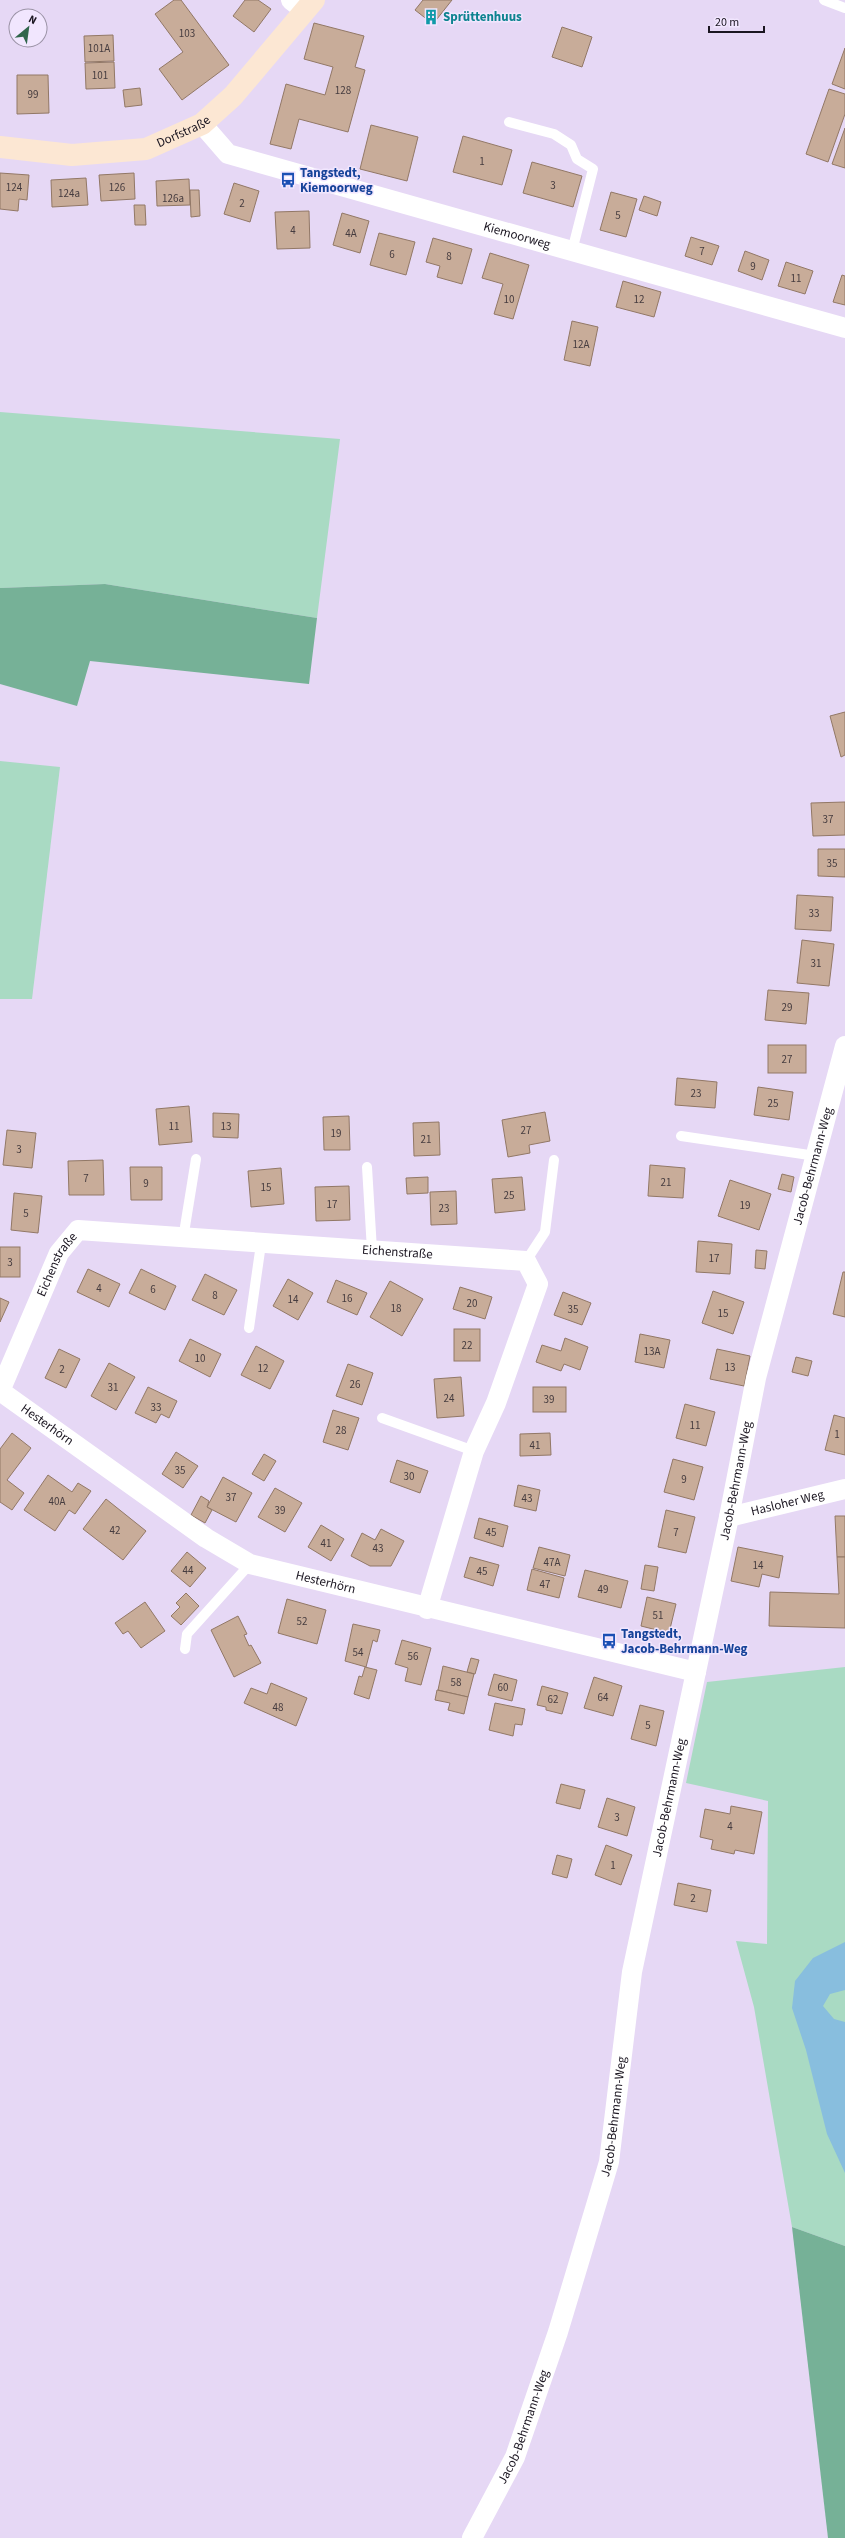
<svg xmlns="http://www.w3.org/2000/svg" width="845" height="2538" font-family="'Source Sans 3',sans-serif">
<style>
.green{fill:#a9dac3}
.forest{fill:#76b197}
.water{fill:#88bede}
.building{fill:#c8ac99;stroke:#927866}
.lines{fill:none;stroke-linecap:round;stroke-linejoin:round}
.service{stroke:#fff;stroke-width:10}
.minor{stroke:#fff;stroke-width:20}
.secondary{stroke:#fce7d3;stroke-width:22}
.labels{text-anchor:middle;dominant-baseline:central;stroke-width:3;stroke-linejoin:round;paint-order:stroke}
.number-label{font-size:11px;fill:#463c3f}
.culture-label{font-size:13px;font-weight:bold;fill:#0d838f;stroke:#f1e6fe;text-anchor:start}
.street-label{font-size:13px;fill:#1b1621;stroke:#f1e6fe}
.transit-label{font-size:13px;font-weight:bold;fill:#164399;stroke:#f1e6fe;text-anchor:start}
</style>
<rect width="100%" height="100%" fill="#e6d8f5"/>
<g class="green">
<polygon points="0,412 340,439 317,618 105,584 0,588"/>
<polygon points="0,761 60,767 32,999 0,999"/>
<polygon points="845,1667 845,2246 792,2227 754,2007 736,1941 767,1944 768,1801 686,1783 707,1682"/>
</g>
<g class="forest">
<polygon points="105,584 317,618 309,684 90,661 77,706 0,684 0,588"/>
<polygon points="792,2227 845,2246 845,2538 828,2538"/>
</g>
<polygon class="water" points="845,1942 845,1990 830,1994 823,2006 834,2019 845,2022 845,2173 827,2134 806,2050 792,2008 795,1981 813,1958"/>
<g class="building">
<polygon points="174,0 181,0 229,65 182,100 159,69 183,52 155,14"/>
<polygon points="245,0 258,0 271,9 254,32 233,16"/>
<polygon points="423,0 452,0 433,24 415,10"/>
<polygon points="314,23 364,36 355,67 365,70 348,132 299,119 291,149 270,144 286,84 325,95 333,67 304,59"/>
<polygon points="562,27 592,37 582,67 552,57"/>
<polygon points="113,35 114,61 85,62 84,36"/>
<polygon points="845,48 845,89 832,84"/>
<polygon points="114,62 115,88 86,89 85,63"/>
<polygon points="17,75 48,75 49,113 17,114"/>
<polygon points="140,88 142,105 125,107 123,90"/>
<polygon points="829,89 845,94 845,114 828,162 806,154"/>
<polygon points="371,125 418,137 407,181 360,169"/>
<polygon points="845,128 845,168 832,164"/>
<polygon points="463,136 512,150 502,185 453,172"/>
<polygon points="532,162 582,176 573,207 523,193"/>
<polygon points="0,173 29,175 27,200 19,199 18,211 0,209"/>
<polygon points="134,173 135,199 101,201 99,175"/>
<polygon points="86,178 88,205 52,207 51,180"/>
<polygon points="189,179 190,205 157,206 156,181"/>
<polygon points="234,183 259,191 250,222 224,214"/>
<polygon points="190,190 199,190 200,216 191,217"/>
<polygon points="611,192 637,199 626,237 600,230"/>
<polygon points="644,196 661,202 657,216 639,210"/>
<polygon points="134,205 145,205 146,225 135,225"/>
<polygon points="309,211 310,248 277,249 275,212"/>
<polygon points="342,213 369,221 360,253 333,245"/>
<polygon points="379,233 415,242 406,275 370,265"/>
<polygon points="691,237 719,246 712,265 685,256"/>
<polygon points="433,238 472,249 462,284 437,277 440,266 426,262"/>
<polygon points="745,251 769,260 762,280 738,271"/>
<polygon points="490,253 529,265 513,319 494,314 503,284 482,278"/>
<polygon points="786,262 813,271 805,294 778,286"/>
<polygon points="842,275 845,276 845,305 833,302"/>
<polygon points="623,281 661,292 654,317 616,307"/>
<polygon points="572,321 598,327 590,366 564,360"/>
<polygon points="845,712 845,755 841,757 830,716"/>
<polygon points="845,802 845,835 813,836 811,803"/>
<polygon points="818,849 845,849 845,877 818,876"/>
<polygon points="797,895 833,897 831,931 795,929"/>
<polygon points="802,940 834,944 829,986 797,983"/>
<polygon points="768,990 809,993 806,1024 765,1020"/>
<rect x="768" y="1045" width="38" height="28"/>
<polygon points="677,1078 717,1082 715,1108 675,1105"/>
<polygon points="758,1087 793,1092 789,1120 754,1115"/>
<polygon points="189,1106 192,1142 159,1145 156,1109"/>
<polygon points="545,1112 550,1141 529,1145 530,1153 508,1157 502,1120"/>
<polygon points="213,1113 239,1114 238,1138 213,1137"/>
<polygon points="349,1116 350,1150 324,1150 323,1117"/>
<polygon points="439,1122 440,1155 414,1156 413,1123"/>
<polygon points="7,1130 36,1133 32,1168 3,1165"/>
<polygon points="103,1160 104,1195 69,1195 68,1161"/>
<polygon points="650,1165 685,1168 683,1198 648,1196"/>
<polygon points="130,1167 162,1167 162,1200 131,1200"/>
<polygon points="281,1168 284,1204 251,1207 248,1171"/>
<polygon points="782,1174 794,1177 791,1192 778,1189"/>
<polygon points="428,1177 428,1193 407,1194 406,1178"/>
<polygon points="522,1177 525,1210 495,1213 492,1179"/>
<polygon points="730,1180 771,1194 759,1230 718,1216"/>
<polygon points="349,1186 350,1220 316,1221 315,1187"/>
<polygon points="456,1191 457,1224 431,1225 430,1192"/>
<polygon points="14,1193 42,1196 38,1233 11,1230"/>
<polygon points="698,1241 732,1244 730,1274 696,1272"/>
<rect x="0" y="1247" width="20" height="30"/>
<polygon points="756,1250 767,1251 765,1269 755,1268"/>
<polygon points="88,1269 120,1284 109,1307 77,1292"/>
<polygon points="141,1269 176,1286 165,1310 129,1293"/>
<polygon points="843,1272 845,1272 845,1317 833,1314"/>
<polygon points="205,1274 237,1290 224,1315 192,1300"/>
<polygon points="288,1279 313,1293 298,1320 273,1306"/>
<polygon points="336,1280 367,1293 357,1315 327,1302"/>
<polygon points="390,1281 423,1299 402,1336 370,1317"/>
<polygon points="460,1287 492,1297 485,1319 453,1309"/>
<polygon points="713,1291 744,1302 733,1334 702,1323"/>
<polygon points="563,1292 591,1303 582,1325 554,1315"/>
<polygon points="0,1298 9,1302 0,1322"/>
<rect x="454" y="1329" width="26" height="32"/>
<polygon points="640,1334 670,1340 664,1368 635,1362"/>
<polygon points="565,1338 588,1347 580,1370 564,1364 561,1371 536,1362 542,1345 561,1351"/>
<polygon points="190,1339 221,1354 210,1377 179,1361"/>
<polygon points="256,1346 284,1361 270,1389 241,1375"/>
<polygon points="59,1349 80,1359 66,1388 45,1378"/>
<polygon points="717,1349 750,1356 744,1386 710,1379"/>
<polygon points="796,1357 812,1361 808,1376 792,1372"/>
<polygon points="109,1363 135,1377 116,1410 91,1396"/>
<polygon points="348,1364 373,1373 362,1405 336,1396"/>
<polygon points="461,1377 464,1416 437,1418 434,1379"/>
<polygon points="148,1387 177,1401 169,1418 161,1414 156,1423 135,1413"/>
<rect x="533" y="1387" width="33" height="25"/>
<polygon points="685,1404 715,1412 706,1446 676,1438"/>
<polygon points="333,1410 359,1418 348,1450 323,1442"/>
<polygon points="834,1415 845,1418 845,1455 825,1450"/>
<polygon points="12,1433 31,1448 7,1480 24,1493 12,1510 0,1502 0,1449"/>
<polygon points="550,1433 551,1455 520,1456 520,1434"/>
<polygon points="176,1452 198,1466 183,1488 162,1474"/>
<polygon points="264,1454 276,1461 264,1481 252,1474"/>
<polygon points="673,1459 703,1467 694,1500 664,1492"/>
<polygon points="397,1460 428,1471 420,1493 390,1482"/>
<polygon points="48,1475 72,1492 78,1483 91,1491 75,1514 69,1510 55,1531 24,1510"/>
<polygon points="223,1477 252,1493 236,1522 207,1507"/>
<polygon points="518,1485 540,1490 536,1511 514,1506"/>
<polygon points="275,1488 302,1503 285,1532 258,1517"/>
<polygon points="201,1496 209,1501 207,1507 212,1510 205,1523 191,1515"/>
<polygon points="106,1499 146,1531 123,1560 83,1529"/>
<polygon points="666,1510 695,1517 686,1553 658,1547"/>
<polygon points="835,1516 845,1516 845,1557 837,1557"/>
<polygon points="479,1518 508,1526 503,1547 474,1538"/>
<polygon points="321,1525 344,1539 331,1561 308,1547"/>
<polygon points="381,1529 404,1541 391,1566 370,1566 351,1556 362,1533 375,1540"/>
<polygon points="539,1547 570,1555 565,1576 533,1568"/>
<polygon points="738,1547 783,1556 779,1578 762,1574 759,1587 731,1581"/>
<polygon points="187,1552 206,1568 190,1587 171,1571"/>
<polygon points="470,1557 499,1565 493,1586 464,1577"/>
<polygon points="837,1557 845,1557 845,1628 769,1626 770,1592 839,1594"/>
<polygon points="645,1565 658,1567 654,1591 641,1589"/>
<polygon points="532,1569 564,1578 559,1598 527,1590"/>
<polygon points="585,1570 628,1581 621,1608 578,1597"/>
<polygon points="186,1593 199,1606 181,1625 171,1616 180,1607 176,1603"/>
<polygon points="647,1597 676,1604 669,1633 641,1626"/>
<polygon points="287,1599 326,1610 317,1644 278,1633"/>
<polygon points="145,1602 165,1631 141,1648 128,1631 123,1634 115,1623"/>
<polygon points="238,1616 247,1634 244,1635 249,1646 251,1645 261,1663 234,1677 211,1630"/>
<polygon points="353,1624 380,1630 377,1642 373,1640 366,1667 345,1661"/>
<polygon points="402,1640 431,1648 421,1685 405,1681 408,1668 395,1664"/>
<polygon points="471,1658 479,1660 475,1674 467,1672"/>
<polygon points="443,1666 474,1674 468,1697 438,1690"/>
<polygon points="365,1667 377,1670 369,1699 354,1694 359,1676 362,1677"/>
<polygon points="494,1674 517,1680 512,1701 488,1695"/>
<polygon points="594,1677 622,1686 613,1716 584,1708"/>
<polygon points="271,1683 307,1698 296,1726 244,1703 251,1688 267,1694"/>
<polygon points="542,1686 568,1693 562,1714 546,1710 546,1707 537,1705"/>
<polygon points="437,1690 468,1697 464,1714 448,1710 450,1703 435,1700"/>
<polygon points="495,1703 525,1709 522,1725 515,1724 513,1736 489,1730"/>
<polygon points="640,1705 664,1711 656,1746 631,1739"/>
<polygon points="561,1784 585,1790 580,1809 556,1803"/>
<polygon points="607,1798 635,1807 627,1836 598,1827"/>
<polygon points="731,1806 762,1812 754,1854 735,1850 734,1854 711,1849 713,1840 700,1837 705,1809 730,1814"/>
<polygon points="606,1845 632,1855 621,1885 595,1875"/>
<polygon points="557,1855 572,1859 567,1878 552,1874"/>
<polygon points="678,1883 711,1890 707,1912 674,1905"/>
</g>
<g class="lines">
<g class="service">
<polyline points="824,0 845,8"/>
<polyline points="509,122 554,134 571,145 577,159 593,169 572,251"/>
<polyline points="681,1136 816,1156"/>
<polyline points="367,1167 372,1250"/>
<polyline points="183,1239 196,1159"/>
<polyline points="526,1261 545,1232 554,1160"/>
<polyline points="249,1328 261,1244"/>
<polyline points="382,1418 474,1451"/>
<polyline points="185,1649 187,1634 250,1564"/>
</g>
<g class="minor">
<polyline points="291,0 304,10"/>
<path id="s1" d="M202,124L228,154L845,328"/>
<path id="s2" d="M0,1391L59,1253L78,1230L526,1261L538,1284L496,1403L474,1451L427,1609"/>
<path id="s3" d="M0,1391L206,1538L250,1564L696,1672"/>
<path id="s4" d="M729,1517L845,1489"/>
<path id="s5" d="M472,2538L515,2457L558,2332L609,2162L632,1972L729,1517L756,1378L845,1046"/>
</g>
<path class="secondary" id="s6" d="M0,147L72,155L146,149L202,124L233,96L314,0"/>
</g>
<defs>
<g id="building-bare" transform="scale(1.2)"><path d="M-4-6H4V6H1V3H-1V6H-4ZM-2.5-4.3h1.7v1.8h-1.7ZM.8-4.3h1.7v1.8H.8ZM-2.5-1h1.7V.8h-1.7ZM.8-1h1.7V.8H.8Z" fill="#0f9aa8" stroke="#f1e6fe" stroke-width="2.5" paint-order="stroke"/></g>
<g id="bus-bare" transform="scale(1.2)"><path d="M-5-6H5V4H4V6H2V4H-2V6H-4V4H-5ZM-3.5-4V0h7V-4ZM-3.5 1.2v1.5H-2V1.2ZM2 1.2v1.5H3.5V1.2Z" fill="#1a4fb4" stroke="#f1e6fe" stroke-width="2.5" paint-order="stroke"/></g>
</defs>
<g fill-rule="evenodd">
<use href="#building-bare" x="431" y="17"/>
<use href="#bus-bare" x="288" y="180"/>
<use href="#bus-bare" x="609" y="1641"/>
</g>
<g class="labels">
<g class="number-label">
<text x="187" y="33">103</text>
<text x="99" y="48">101A</text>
<text x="100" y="75">101</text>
<text x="343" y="90">128</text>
<text x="33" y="94">99</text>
<text x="482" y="161">1</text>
<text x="553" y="185">3</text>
<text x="14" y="187">124</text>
<text x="117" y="187">126</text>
<text x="69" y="193">124a</text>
<text x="173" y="198">126a</text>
<text x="242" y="203">2</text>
<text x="618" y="215">5</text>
<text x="293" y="230">4</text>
<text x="351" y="233">4A</text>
<text x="702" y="251">7</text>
<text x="392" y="254">6</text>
<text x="449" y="256">8</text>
<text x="753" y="266">9</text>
<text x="796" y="278">11</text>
<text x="509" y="299">10</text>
<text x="639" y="299">12</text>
<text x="581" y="344">12A</text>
<text x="828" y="819">37</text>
<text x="832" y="863">35</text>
<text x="814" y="913">33</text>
<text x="816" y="963">31</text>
<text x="787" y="1007">29</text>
<text x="787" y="1059">27</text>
<text x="696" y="1093">23</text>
<text x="773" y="1103">25</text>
<text x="174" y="1126">11</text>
<text x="226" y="1126">13</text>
<text x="526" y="1130">27</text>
<text x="336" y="1133">19</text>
<text x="426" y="1139">21</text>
<text x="19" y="1149">3</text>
<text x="86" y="1178">7</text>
<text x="666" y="1182">21</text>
<text x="146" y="1183">9</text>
<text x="266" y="1187">15</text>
<text x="509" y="1195">25</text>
<text x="332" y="1204">17</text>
<text x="745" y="1205">19</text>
<text x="444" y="1208">23</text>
<text x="26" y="1213">5</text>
<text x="714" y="1258">17</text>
<text x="10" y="1262">3</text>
<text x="99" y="1288">4</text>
<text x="153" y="1289">6</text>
<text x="215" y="1295">8</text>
<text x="347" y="1298">16</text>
<text x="293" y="1299">14</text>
<text x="472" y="1303">20</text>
<text x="396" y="1308">18</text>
<text x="573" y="1309">35</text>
<text x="723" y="1313">15</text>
<text x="467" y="1345">22</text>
<text x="652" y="1351">13A</text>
<text x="200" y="1358">10</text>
<text x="730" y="1367">13</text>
<text x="263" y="1368">12</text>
<text x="62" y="1369">2</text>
<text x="355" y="1384">26</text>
<text x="113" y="1387">31</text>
<text x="449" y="1398">24</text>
<text x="549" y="1399">39</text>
<text x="156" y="1407">33</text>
<text x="695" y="1425">11</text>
<text x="341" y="1430">28</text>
<text x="837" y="1434">1</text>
<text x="535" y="1445">41</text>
<text x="180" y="1470">35</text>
<text x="409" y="1476">30</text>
<text x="684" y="1479">9</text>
<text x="231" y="1497">37</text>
<text x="527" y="1498">43</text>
<text x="57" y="1501">40A</text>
<text x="280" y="1510">39</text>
<text x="115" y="1530">42</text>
<text x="491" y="1532">45</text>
<text x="676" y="1532">7</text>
<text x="326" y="1543">41</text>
<text x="378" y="1548">43</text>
<text x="552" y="1562">47A</text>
<text x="758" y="1565">14</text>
<text x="188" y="1570">44</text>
<text x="482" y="1571">45</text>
<text x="545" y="1584">47</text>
<text x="603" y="1589">49</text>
<text x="658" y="1615">51</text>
<text x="302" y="1621">52</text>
<text x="358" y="1652">54</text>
<text x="413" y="1656">56</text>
<text x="456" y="1682">58</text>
<text x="503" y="1687">60</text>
<text x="603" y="1697">64</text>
<text x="553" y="1699">62</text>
<text x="278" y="1707">48</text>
<text x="648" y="1725">5</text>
<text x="617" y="1817">3</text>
<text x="730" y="1826">4</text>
<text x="613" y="1865">1</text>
<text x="693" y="1898">2</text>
</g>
<g class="culture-label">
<text x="443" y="17">Sprüttenhuus</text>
</g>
<g class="street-label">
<text stroke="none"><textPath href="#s6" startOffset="188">Dorfstraße</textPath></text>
<text stroke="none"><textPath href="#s1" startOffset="340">Kiemoorweg</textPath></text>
<text stroke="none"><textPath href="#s5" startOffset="1419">Jacob-Behrmann-Weg</textPath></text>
<text stroke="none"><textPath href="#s2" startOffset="500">Eichenstraße</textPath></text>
<text stroke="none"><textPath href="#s2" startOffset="139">Eichenstraße</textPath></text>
<text stroke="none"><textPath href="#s3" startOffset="58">Hesterhörn</textPath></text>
<text stroke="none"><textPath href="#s5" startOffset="1095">Jacob-Behrmann-Weg</textPath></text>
<text stroke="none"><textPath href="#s4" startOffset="60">Hasloher Weg</textPath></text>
<text stroke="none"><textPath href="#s3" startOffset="382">Hesterhörn</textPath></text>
<text stroke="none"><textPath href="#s5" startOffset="771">Jacob-Behrmann-Weg</textPath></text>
<text stroke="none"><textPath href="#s5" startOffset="447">Jacob-Behrmann-Weg</textPath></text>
<text stroke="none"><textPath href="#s5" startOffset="123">Jacob-Behrmann-Weg</textPath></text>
</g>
<g class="transit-label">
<text x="300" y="173">Tangstedt,<tspan x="300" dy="15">Kiemoorweg</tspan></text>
<text x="621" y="1634">Tangstedt,<tspan x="621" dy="15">Jacob-Behrmann-Weg</tspan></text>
</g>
</g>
<g transform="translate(28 28) rotate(29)"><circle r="19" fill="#f1e6fe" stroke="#9b93a6"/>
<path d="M0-3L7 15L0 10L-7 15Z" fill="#31664c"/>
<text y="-6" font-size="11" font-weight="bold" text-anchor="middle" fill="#1b1621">N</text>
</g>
<path d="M709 26v6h55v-6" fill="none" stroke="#1b1621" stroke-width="2"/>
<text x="715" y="26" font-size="12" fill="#1b1621" stroke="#f1e6fe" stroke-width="3" paint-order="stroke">20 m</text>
</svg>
